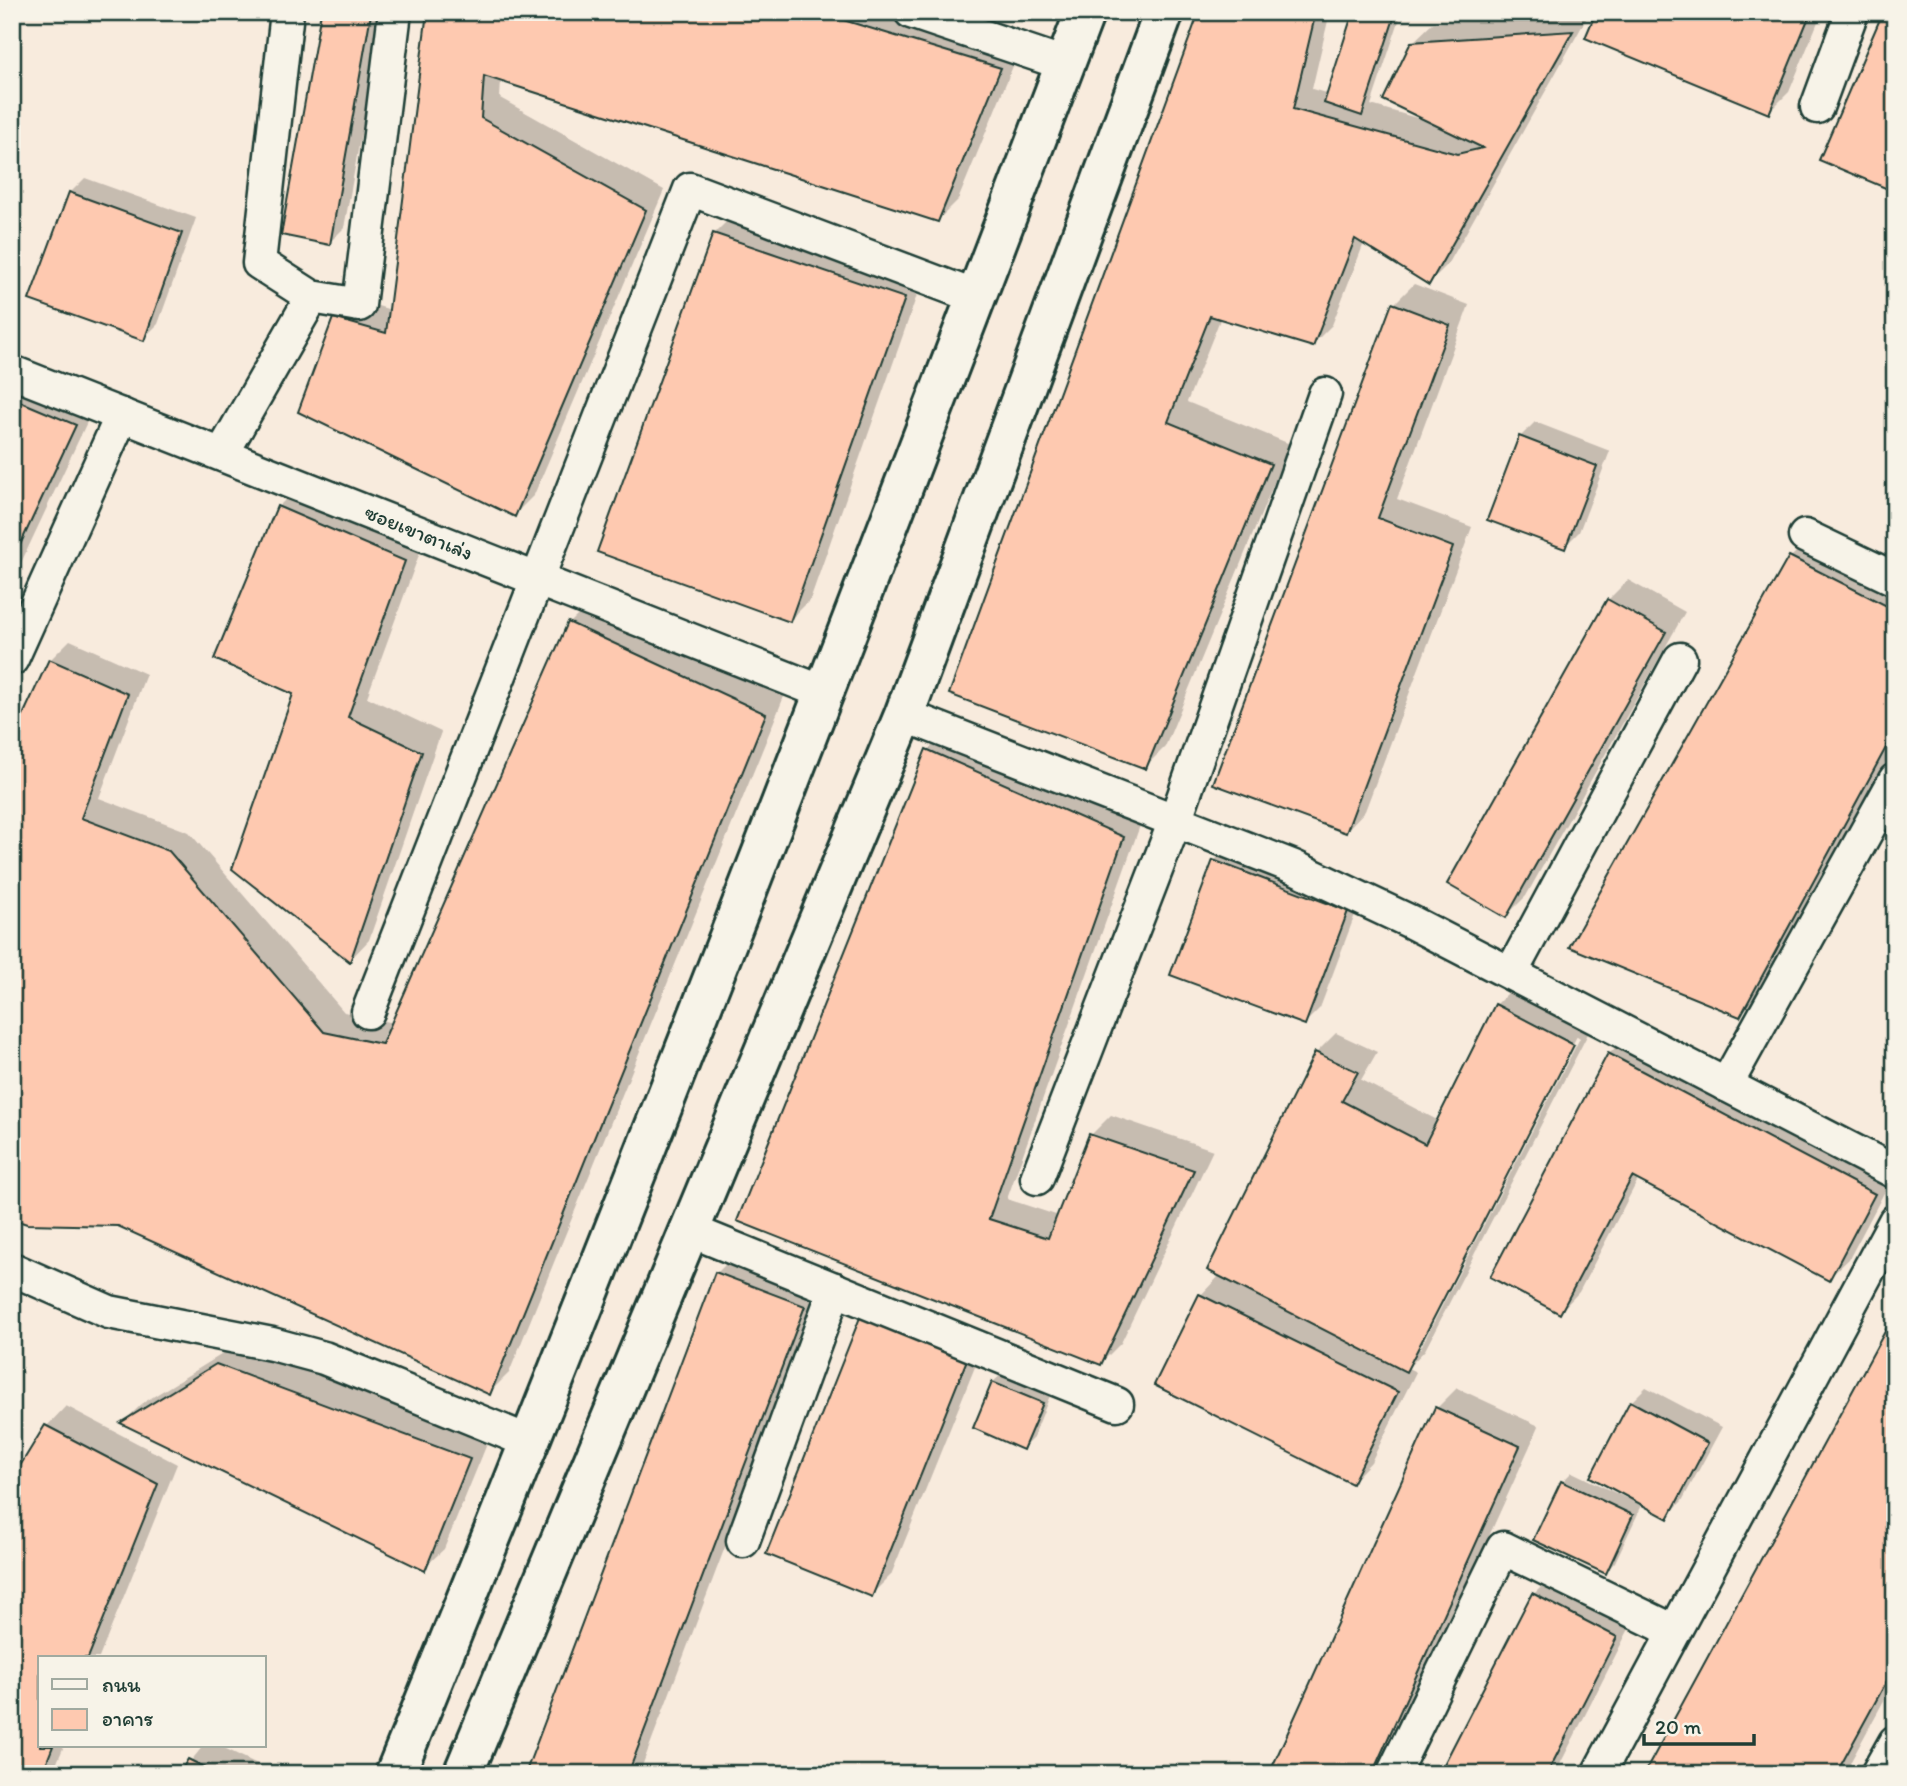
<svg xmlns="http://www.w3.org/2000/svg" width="1907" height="1786" font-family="Itim,'Playpen Sans Thai',sans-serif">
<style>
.shadow{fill:#0003;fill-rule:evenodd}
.building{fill:#fec9b0;stroke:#1f3d34;stroke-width:2}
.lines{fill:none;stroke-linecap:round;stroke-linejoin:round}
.minor-casing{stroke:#1f3d34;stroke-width:37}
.secondary-casing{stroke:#1f3d34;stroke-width:44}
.minor{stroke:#f7f3e8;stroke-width:32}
.secondary{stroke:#f7f3e8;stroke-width:38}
.labels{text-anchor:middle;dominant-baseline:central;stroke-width:6;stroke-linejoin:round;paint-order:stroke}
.street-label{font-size:21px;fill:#1f3d34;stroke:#f7f3e8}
</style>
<rect width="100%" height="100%" fill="#f8ebdd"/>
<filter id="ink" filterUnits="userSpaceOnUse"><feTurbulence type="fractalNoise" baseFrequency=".0143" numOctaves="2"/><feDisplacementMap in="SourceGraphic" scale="14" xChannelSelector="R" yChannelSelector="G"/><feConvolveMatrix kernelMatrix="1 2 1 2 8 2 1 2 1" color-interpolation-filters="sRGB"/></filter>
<g filter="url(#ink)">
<g class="shadow">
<polygon points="323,12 383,12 344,228 329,243"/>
<polygon points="429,12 901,12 1020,49 958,200 938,220 501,80 500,98 664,190 534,495 514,515 335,319 355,299 391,310"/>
<polygon points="1201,12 1330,12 1312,89 1329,94 1355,12 1402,12 1371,105 1424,120 1412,43 1433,23 1590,12 1449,263 1429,283 1364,243 1332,325 1312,345 1221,317 1187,402 1290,444 1165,747 1145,767 952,693"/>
<polygon points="1598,12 1822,12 1789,92 1769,112"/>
<polygon points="85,178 196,218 158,324 143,339 70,193"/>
<polygon points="734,214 923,278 810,600 790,620 714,234"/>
<polygon points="1414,284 1469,305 1397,499 1472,527 1365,811 1346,831 1394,304"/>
<polygon points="12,371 95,405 12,582"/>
<polygon points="1535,422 1610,451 1579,532 1564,547 1520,437"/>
<polygon points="298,487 424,541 367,697 441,732 369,940 350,960 296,694 278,507"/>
<polygon points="1811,537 1895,580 1895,745 1760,995 1740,1015 1572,946 1791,557"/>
<polygon points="1628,580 1685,612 1526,896 1506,916 1608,600"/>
<polygon points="590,603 785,694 509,1373 489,1393 118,1224 50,660 70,640 146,674 99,798 189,832 344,1012 394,1023 570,623"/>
<polygon points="948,730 1143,817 1007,1199 1059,1216 1091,1135 1111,1115 1213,1150 1121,1343 1101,1363 739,1220 928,750"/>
<polygon points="1229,846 1362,896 1320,1008 1305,1023 1214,861"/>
<path d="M1516,985L1593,1024L1425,1350L1408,1368L1416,1372L1371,1462L1352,1482L1156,1384L1201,1295L1220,1275L1316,1053L1336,1033L1377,1052L1361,1080L1439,1121L1496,1005ZM1577,1036L1580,1038L1420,1349H1416Z"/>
<polygon points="1629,1034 1894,1174 1849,1259 1829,1278 1639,1178 1579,1292 1560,1312 1609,1054"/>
<polygon points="737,1253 824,1286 639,1774 527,1774 717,1273"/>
<polygon points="1895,1316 1895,1680 1844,1774 1646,1774"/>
<polygon points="987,1337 891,1575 871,1595 768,1553"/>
<polygon points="237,1345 489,1439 444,1549 424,1568 123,1422 143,1403"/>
<polygon points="1003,1373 1051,1393 1033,1438 1023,1448 975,1427 993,1382"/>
<polygon points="1646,1387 1722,1427 1682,1501 1667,1516 1643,1503 1615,1562 1606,1572 1562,1482 1572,1472 1626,1498 1631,1402"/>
<polygon points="1457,1388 1539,1426 1381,1774 1271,1774 1437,1408"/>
<polygon points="66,1406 177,1464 99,1658 40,1658 40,1746 64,1746 52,1774 12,1774 12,1467 21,1468 47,1426"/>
<polygon points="1554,1574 1635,1617 1555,1774 1441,1774 1534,1594"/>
<polygon points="203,1746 220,1746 278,1774 118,1774 125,1767 182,1772"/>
</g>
<g class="building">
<polygon points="321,12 371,14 330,245 281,235"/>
<polygon points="427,12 817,12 1001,68 938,222 484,76 481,118 646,210 515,517 298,412 333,318 386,333"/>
<polygon points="1199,12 1316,12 1293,109 1457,154 1483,148 1383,100 1411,42 1573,31 1429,285 1355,239 1313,347 1210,316 1168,422 1271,464 1146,769 949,694"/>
<polygon points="1353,12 1396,12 1362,116 1324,103"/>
<polygon points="1596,12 1811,12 1769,114 1585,38"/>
<polygon points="1883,12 1895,12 1895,192 1819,160"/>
<polygon points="69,192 182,233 144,341 29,300"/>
<polygon points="713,233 905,298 790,622 597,552"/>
<polygon points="1392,303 1450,325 1378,518 1453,547 1346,833 1213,784"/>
<polygon points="12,398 76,425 12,562"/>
<polygon points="1519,436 1597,466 1565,549 1487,520"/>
<polygon points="277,506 405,561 348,717 422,752 350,962 232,869 293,694 214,659"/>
<polygon points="1789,556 1895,610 1895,731 1740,1017 1569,947"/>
<polygon points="1607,599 1666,632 1506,918 1447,884"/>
<polygon points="568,622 766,714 490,1395 118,1226 27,1224 12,1219 12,739 49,659 128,694 81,818 169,851 324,1032 382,1044"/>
<polygon points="926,749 1124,837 989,1219 1048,1238 1089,1134 1194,1170 1101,1365 737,1221"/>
<polygon points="1213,860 1348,911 1305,1025 1170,975"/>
<polygon points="1495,1004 1574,1045 1406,1372 1207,1270 1315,1052 1358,1072 1342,1101 1425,1144"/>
<polygon points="1608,1053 1875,1194 1829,1281 1632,1177 1560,1314 1490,1277"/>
<polygon points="715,1272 805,1306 628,1774 525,1774"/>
<polygon points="1199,1294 1398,1392 1352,1484 1154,1385"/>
<polygon points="1895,1313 1895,1666 1836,1774 1644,1774"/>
<polygon points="861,1315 968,1357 872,1597 766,1554"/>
<polygon points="216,1364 470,1459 425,1571 120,1423"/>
<polygon points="992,1382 1043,1403 1023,1450 973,1428"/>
<polygon points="1630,1401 1708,1443 1668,1519 1590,1477"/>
<polygon points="1435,1407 1520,1446 1372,1774 1269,1774"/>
<polygon points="45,1425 158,1484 88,1658 40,1658 40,1746 53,1746 42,1774 12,1774 12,1479"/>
<polygon points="1561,1481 1633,1515 1606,1574 1533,1540"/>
<polygon points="1532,1593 1617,1637 1547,1774 1439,1774"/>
<polygon points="188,1759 218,1774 179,1774"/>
</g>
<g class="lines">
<g class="minor-casing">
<g id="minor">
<polyline points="287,12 259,263 312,297 359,305 395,12"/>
<polyline points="911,12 1065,64"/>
<polyline points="1817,107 1852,12"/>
<polyline points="12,372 825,693"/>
<polyline points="222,454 312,297"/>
<polyline points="1805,536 1895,579"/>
<polyline points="12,659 122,415"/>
<polyline points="904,715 1294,867 1409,921 1895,1172"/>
<polyline points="1511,973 1680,659"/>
<polyline points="368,1012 690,189 976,297"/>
<polyline points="1726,1085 1895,780"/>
<polyline points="1037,1178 1175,821 1325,394"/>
<polyline points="689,1230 1117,1404"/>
<polyline points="12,1269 109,1312 272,1344 324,1358 530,1442"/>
<polyline points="743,1541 835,1289"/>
<polyline points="1393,1774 1503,1548 1674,1631"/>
<polyline points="1598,1774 1895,1221"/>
<polyline points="1877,1774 1895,1742"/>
</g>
</g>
<g class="secondary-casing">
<g id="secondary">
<path d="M395,1774C634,1190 860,602 1085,12"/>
<polyline points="463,1774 904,715 1164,12"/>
</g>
</g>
<use href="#minor" class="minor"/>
<use href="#secondary" class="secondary"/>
</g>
</g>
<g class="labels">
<g class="street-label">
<text transform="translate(419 532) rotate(22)">ซอยเขาตาเล่ง</text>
</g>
</g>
<rect width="1907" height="1786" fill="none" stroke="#f7f3e8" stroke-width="42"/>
<rect x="21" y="21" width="1865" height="1744" fill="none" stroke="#1f3d34" stroke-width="2.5" filter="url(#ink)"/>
<rect x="38" y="1656" width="228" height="91" fill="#f7f3e8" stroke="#a1aaa0" stroke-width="2"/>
<rect x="52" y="1679" width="35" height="10" fill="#f7f3e8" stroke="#a1aaa0" stroke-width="2"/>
<text x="102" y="1692" font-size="21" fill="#1f3d34">ถนน</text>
<rect x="52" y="1709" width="35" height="21" fill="#fec9b0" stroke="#a1aaa0" stroke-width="2"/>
<text x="102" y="1726" font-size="21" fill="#1f3d34">อาคาร</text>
<path d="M1644 1734v10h110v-10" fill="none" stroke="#1f3d34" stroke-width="3.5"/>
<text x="1655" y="1734" font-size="21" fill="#1f3d34" stroke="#f7f3e8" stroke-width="5" paint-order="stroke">20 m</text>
</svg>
